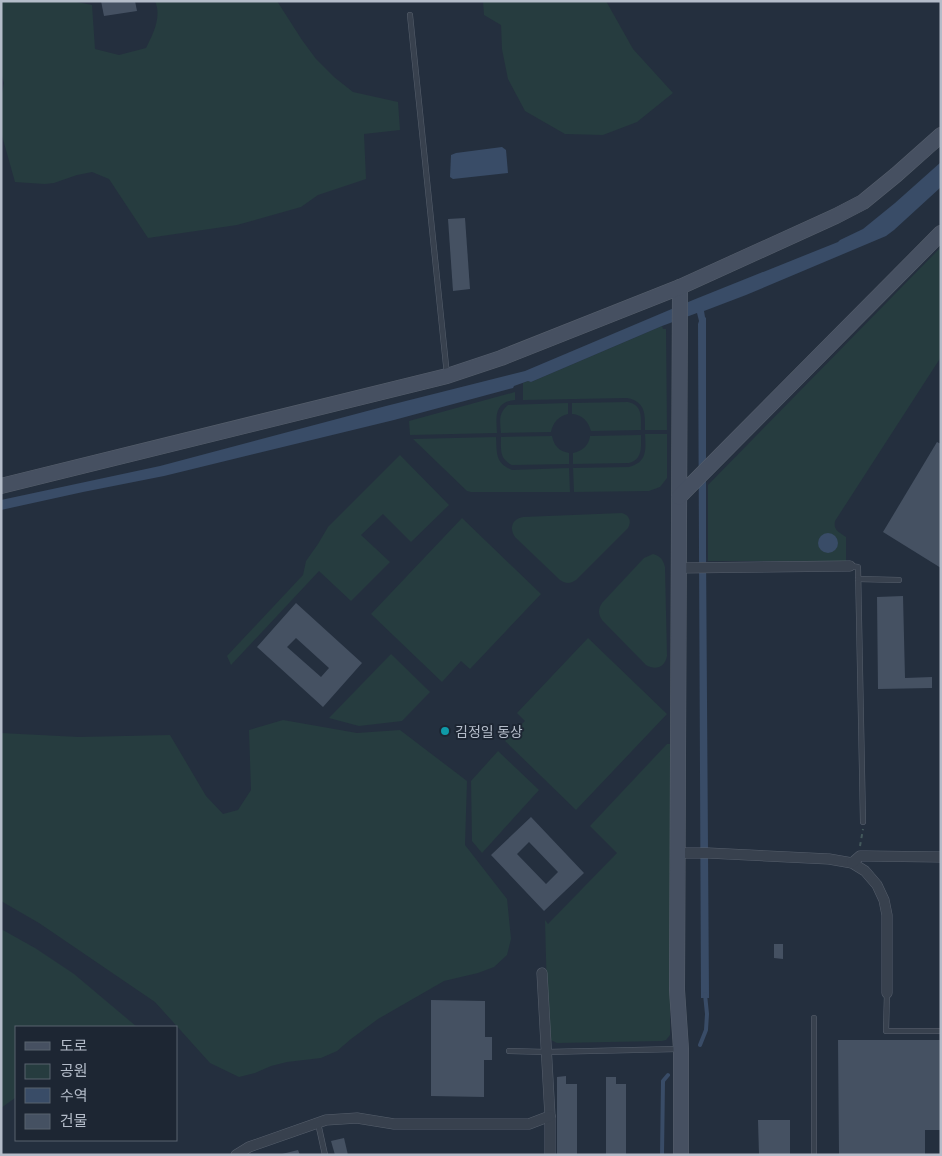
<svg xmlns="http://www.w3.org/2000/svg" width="942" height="1156" font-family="Lato,'Noto Sans KR',sans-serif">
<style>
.green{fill:#263c3f}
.water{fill:#394c67}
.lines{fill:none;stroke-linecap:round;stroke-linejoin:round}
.stream{stroke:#394c67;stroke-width:4}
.building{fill:#455162;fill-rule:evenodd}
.lane-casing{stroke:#565f6c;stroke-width:6}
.street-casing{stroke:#565f6c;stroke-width:11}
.secondary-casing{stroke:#565f6c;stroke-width:16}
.path{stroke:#44595c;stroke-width:2;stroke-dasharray:4 4;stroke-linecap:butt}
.lane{stroke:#38414e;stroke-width:5}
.street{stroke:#38414e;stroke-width:10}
.secondary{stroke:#465061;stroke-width:15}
.culture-dot{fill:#0f9aa8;stroke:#1d2633;stroke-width:2}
.labels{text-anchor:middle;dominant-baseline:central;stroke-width:4;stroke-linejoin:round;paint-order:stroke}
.poi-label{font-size:14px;fill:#b4bcc9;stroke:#1d2633;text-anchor:start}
</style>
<rect width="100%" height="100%" fill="#242f3e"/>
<g class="green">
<path d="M1,1H72L92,5L95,49L119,55L146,48C153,34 162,17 155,1H277L302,40L316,59L334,77L353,92L398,102L400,130L364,134L366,179L318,195L301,207L237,225L148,238L109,179L92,172L77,175L54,183L45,184L15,182L1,132V98L4,83L1,73Z"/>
<polygon points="483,1 606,1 633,49 673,93 637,122 603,135 565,134 525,111 508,79 502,49 501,25 484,15"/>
<path d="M941,247V357L835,521C833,530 839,532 846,537V561H708V485Z"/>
<path d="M662,326L663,329H666L667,430H645C645,414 646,402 627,398L523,400V383L528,381L531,382Z"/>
<path d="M515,392V400C494,402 496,417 497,433L410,435L409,421Z"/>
<path d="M628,402C643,405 641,418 641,430L591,431C588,421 583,415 572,414V403Z"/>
<path d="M568,403V414C559,416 553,422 551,432L501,433C500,422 498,413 508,405Z"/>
<path d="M645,434H667V478L660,487L649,491L574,492L573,468L629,467C647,462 646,451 645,434Z"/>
<path d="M641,435C641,447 643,459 629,463L573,464V453C583,451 589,445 590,436Z"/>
<path d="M552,436C554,446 559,451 569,453V464L512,465C499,459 501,449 501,437Z"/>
<path d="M496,437C497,453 495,463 512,470L569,468L570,492H471L467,491L413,439Z"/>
<polygon points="400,455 449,505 411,542 383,514 361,535 390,562 351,601 319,571 231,665 227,656 303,575 306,561 318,544 328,527"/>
<path d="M622,513C629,515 632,521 628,528L576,580C570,584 566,584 560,580L515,537C509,528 512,519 523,517Z"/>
<polygon points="462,518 541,594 470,669 461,661 442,682 371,614"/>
<path d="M653,554C660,556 663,559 665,567L667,656C665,667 656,671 646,665L602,620C598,614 598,609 602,603L644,558Z"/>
<polygon points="588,638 667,714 576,810 505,741 525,721 517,713"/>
<polygon points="391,654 430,692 402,721 359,726 329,718"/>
<polygon points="283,720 357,733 400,730 467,781 465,845 507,899 511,939 507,955 494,967 478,973 444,981 378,1019 351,1039 337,1051 321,1058 287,1062 271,1066 255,1073 239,1077 210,1063 155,1002 39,923 1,901 1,733 79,737 170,735 206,796 223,814 238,810 251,790 249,730"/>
<polygon points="667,744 670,744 670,1035 666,1040 662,1041 557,1043 551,1040 548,1033 545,920 548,924 617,853 590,826"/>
<polygon points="498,751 539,790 482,853 472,841 471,781"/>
<polygon points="1,929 35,948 74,974 137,1027 16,1027 16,1099 15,1098 1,1108"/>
</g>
<g class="water">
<polygon points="502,147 506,150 508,173 453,179 450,177 451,155 456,153"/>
<polygon points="941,162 941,187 894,230 886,236 746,295 704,311 705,317 706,318 706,550 709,998 701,998 698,324 699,321 697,313 662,326 531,382 528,381 514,386 513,388 394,420 164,476 83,492 1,510 1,500 160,466 386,406 525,371 693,300 838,242 840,240 863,229 895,203"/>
<circle cx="828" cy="543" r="10"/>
</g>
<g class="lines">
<g class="stream">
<polyline points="700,1045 706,1030 707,1014 705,994"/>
<polyline points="662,1155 663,1081 668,1075"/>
</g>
</g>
<g class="building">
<polygon points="101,1 135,1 137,11 104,16"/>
<polygon points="465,218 470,289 453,291 448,219"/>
<polygon points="937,442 941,444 941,568 883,532"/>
<polygon points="903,596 905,678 932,677 932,688 878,689 877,597"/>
<path d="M296,603L362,663L323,707L257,647ZM296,638L329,668L321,677L287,647Z"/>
<path d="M531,817L584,873L544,911L491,855ZM529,842L558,872L546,884L517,854Z"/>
<polygon points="774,944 783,944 783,959 774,958"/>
<polygon points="431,1000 485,1001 485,1037 492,1037 492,1060 484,1060 484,1097 431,1096"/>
<polygon points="838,1040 941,1040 941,1130 925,1130 925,1155 839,1155"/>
<polygon points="566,1076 566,1084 577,1084 577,1155 557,1155 557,1077"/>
<polygon points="606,1077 616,1077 616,1084 626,1084 626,1155 606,1155"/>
<polygon points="758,1120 790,1120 790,1155 759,1155"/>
<polygon points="344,1138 348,1155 335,1155 331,1141"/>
<polygon points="298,1150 300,1155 282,1155 282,1154"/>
</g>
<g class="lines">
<g class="lane-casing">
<g id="lane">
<polyline points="410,15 447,375"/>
<polyline points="850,566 858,567 863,822"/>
<polyline points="858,579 899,580"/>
<polyline points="887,993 886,1031 941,1031"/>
<polyline points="509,1051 546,1052 678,1049"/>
<polyline points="318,1123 325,1155"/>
<polyline points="814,1155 814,1018"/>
</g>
</g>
<g class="street-casing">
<g id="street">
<polyline points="678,568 850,566"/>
<polyline points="678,853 708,853 829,859 852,863 865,871 877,885 884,900 887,915 887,993"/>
<polyline points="852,863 860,856 866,856 941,857"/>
<polyline points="542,973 550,1116 550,1155"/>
<polyline points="236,1155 249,1147 326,1120 357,1118 394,1124 529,1124 550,1116"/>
</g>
</g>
<g class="secondary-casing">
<g id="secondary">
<polyline points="680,287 677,990 681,1049 681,1155"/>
<polyline points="1,486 447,376 501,358 680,287 836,216 863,202 896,175 941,135"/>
<polyline points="679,497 941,233"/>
</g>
</g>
<polyline class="path" points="860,846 863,829"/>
<use href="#lane" class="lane"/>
<use href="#street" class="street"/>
<use href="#secondary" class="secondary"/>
</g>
<circle class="culture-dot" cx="445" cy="731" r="5"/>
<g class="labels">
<g class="poi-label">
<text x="455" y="731">김정일 동상</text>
</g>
</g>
<rect width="942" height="1156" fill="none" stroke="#b4bcc9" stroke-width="5"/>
<rect x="15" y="1026" width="162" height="115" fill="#1d2633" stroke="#59626f"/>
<rect x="25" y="1042" width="25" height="8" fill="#465061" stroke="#59626f"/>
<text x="60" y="1051" font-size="15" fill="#b4bcc9">도로</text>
<rect x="25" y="1064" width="25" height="15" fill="#263c3f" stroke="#59626f"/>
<text x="60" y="1076" font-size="15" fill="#b4bcc9">공원</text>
<rect x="25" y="1088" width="25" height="15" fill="#394c67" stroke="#59626f"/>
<text x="60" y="1101" font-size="15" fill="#b4bcc9">수역</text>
<rect x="25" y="1114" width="25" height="15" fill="#455162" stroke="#59626f"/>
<text x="60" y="1126" font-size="15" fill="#b4bcc9">건물</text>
</svg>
